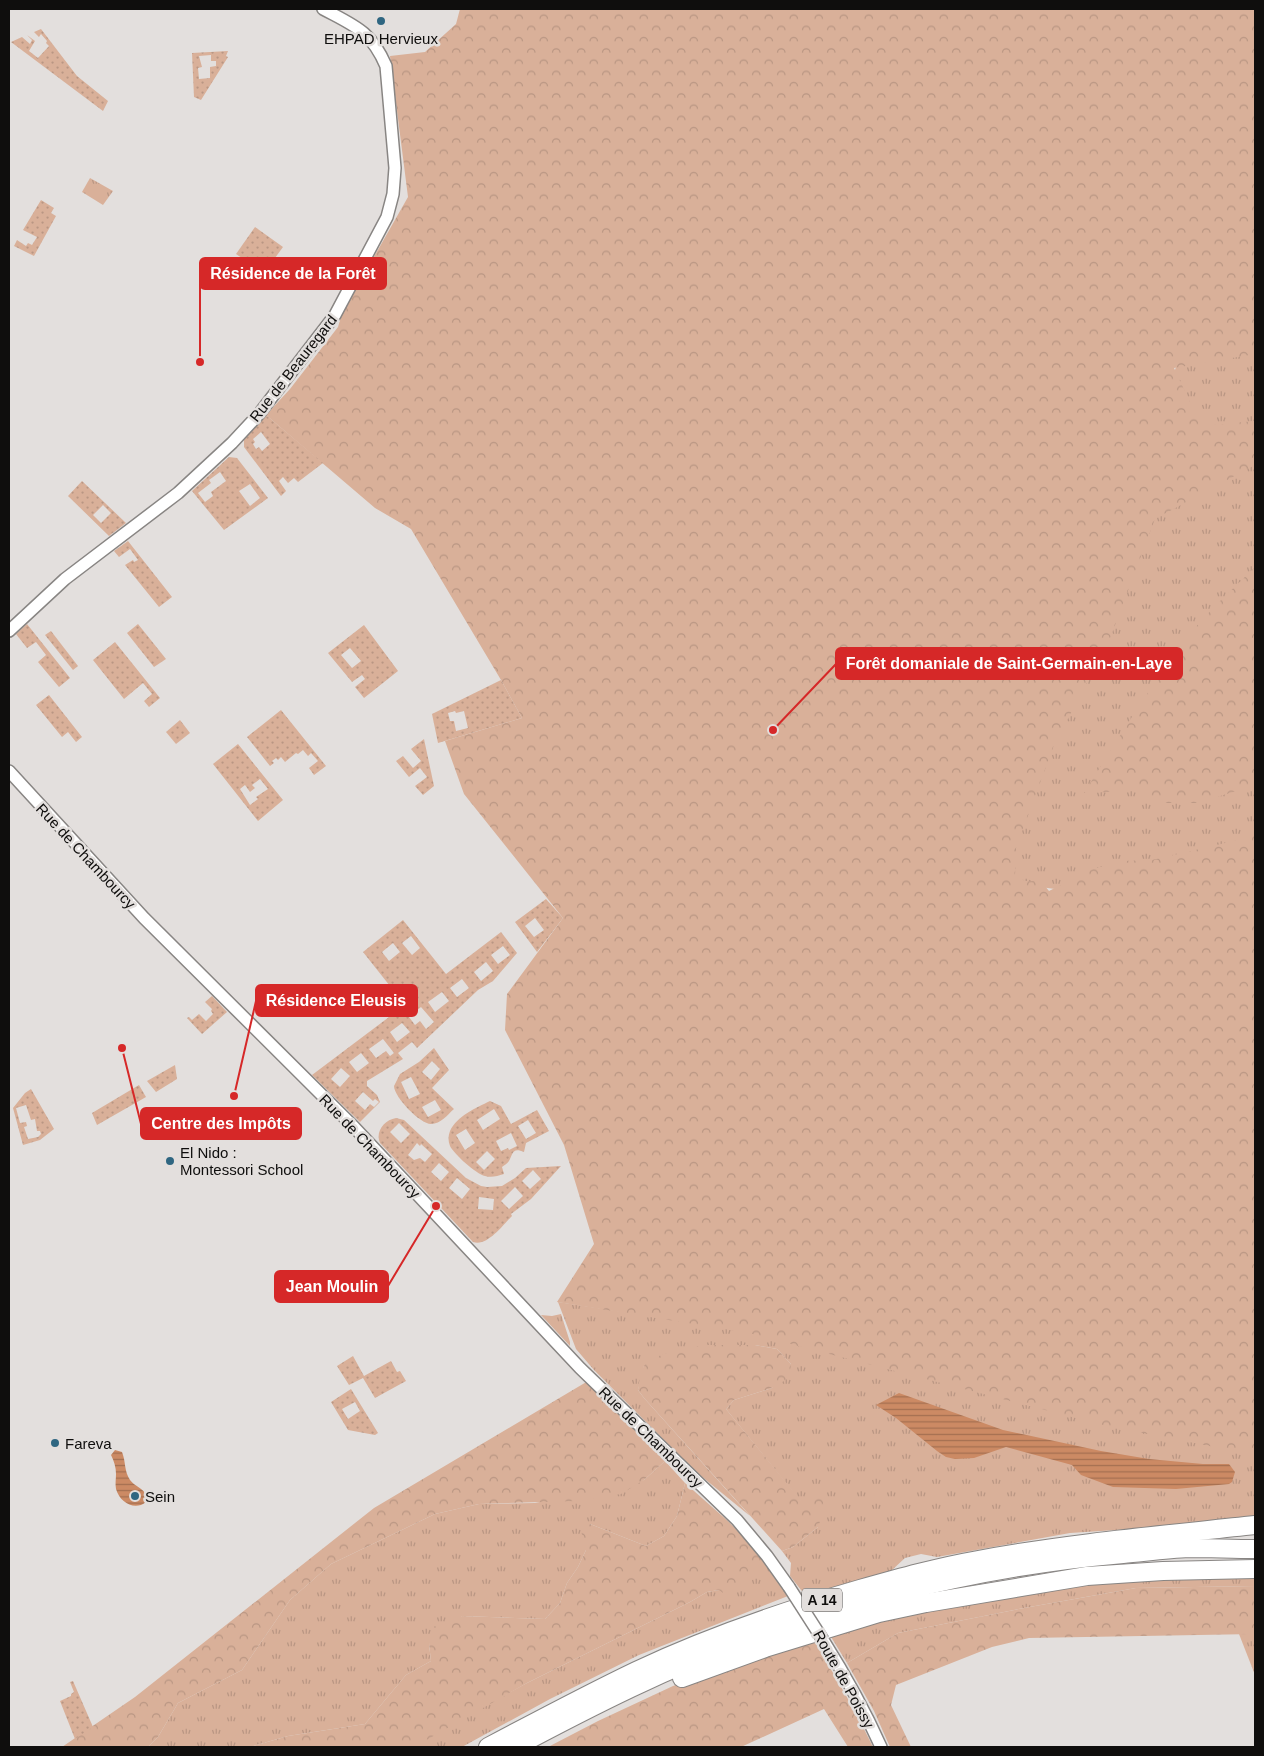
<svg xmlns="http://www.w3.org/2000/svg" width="1264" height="1756" font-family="Arial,sans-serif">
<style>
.grass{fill:url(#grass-tufts)}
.forest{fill:url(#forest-crowns)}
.garden{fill:url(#garden-dots);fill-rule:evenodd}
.water{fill:url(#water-rules)}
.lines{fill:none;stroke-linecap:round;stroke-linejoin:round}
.minor-casing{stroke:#888583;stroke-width:14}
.highway-casing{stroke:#888583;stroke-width:20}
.minor{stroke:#fff;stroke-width:11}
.highway{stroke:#fff;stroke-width:18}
.minor-bridge-casing{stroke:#888583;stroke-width:14;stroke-linecap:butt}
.minor-bridge{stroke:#fff;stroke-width:11}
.poi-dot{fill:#2f6681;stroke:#e3dfdd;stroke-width:2}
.labels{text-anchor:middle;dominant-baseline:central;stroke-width:5;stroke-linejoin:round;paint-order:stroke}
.shield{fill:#e3dfdd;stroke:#4f4d4b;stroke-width:1}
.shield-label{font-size:14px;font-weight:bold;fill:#0f0e0d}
.poi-label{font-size:15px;fill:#0f0e0d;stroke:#e3dfdd;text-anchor:start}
.street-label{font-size:15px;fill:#0f0e0d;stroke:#e3dfdd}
.leader{fill:none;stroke:#d62828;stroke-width:2}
.callout-dot{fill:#d62828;stroke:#e3dfdd;stroke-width:2}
.callout{fill:#d62828;stroke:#d62828;stroke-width:2}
.callout-label{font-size:16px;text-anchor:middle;font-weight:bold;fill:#fff}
</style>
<defs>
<pattern id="grass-tufts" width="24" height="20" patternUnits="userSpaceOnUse" patternTransform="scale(1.25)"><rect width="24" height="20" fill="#d9b099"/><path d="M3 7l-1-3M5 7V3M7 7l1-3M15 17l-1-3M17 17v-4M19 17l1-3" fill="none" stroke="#b99683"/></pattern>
<pattern id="forest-crowns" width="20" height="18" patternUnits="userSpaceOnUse" patternTransform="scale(1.25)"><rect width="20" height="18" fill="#d9b099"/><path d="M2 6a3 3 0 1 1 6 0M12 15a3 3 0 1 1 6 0" fill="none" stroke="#b99683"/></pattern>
<pattern id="garden-dots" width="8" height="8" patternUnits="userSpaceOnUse" patternTransform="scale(1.25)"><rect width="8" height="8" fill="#d9b099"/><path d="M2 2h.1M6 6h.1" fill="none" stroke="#b99683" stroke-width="1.8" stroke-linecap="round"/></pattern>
<pattern id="water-rules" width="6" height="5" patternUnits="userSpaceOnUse" patternTransform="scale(1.25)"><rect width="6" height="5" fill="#cc8a64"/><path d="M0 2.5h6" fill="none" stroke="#a46f51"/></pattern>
</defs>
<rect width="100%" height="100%" fill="#e3dfdd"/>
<g class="grass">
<polygon points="1255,130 1255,916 989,880 1175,370"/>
<polygon points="90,178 113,191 103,205 82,192"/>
<polygon points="558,1302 852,1347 1255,1436 1255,1518 1193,1525 1070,1533 937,1557 921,1554 905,1558 891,1571 805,1595 790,1576 791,1563 782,1551 793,1547 818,1527 802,1503 726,1409 734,1400 772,1388 791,1364 777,1349 755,1345 644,1366 638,1390 644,1398 750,1516 695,1471 594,1370 576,1349"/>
<polygon points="561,1314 570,1342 570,1346 541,1315 552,1316"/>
<polygon points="665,1461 685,1483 677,1516 664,1536 646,1546 590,1524 586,1550 578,1567 567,1583 560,1603 545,1619 462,1616 429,1644 431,1661 406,1675 365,1724 288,1736 250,1747 148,1747 158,1737 178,1703 242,1670 290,1600 331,1564 435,1514 479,1504 535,1503 644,1480"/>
<polygon points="763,1558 788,1596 639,1655 550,1699 462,1747 408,1747 527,1683 690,1602 707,1592 719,1590"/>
<polygon points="1255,1575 1255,1586 1136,1588 1024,1608 898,1633 847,1663 828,1632 886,1616 1122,1578"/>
<polygon points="1239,1634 1255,1634 1255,1675"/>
</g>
<g class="forest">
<polygon points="460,9 1255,9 1255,354 1174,368 1201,426 1255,421 1255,465 1155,519 1109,641 1054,745 1016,848 1015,876 1025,881 1041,881 1049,891 1090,870 1121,861 1152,860 1255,836 1255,1455 1103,1425 749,1333 557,1302 594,1244 564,1145 505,1030 507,994 563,918 464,794 445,741 522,718 501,680 411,529 375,508 266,415 290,389 338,327 342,313 408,197 390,56 425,52 456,24"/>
<path d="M1255,567V790L1233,792L1198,803H1162L1143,798L1135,787L1108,792L1084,793C1118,739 1151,684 1191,633C1210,609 1233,589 1255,567Z"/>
<path d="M705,1345H755L777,1349L791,1364L789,1378L772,1388L734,1400L726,1409L802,1502L819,1491L829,1497L818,1527L793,1547L782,1551L644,1398L638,1390C639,1383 640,1372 644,1366C652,1354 690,1347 705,1345Z"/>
<polygon points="588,1381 665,1461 644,1480 621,1494 577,1501 479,1504 435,1514 331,1564 290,1600 242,1670 178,1703 158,1737 148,1747 62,1747 135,1697 374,1508"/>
<polygon points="685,1483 729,1522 763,1558 726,1595 719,1590 707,1592 690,1602 527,1683 414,1747 250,1747 288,1736 365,1724 406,1675 431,1661 429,1644 433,1627 462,1616 545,1619 560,1603 567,1583 578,1567 586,1550 580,1527 590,1524 646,1546 664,1536 677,1516"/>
<polygon points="1255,1586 1255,1634 1029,1638 992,1647 896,1685 891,1705 911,1747 890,1747 874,1711 847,1663 898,1633 1024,1608 1136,1588"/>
<polygon points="813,1638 856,1713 873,1747 848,1747 824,1709 741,1747 548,1747 598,1721 673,1686"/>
</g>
<g class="garden">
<polygon points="41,29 77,76 108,101 103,111 11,42 22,37 30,44 32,40 27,35 35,41 29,51 38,58 49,46 46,43 47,41 41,34 39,37 34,32"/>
<path d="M228,51L226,56L228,57L201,100L194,97L192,53ZM211,55V61H216V66L210,67V78L199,79L198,68L202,67L199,56Z"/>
<polygon points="41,200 54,208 51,213 56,216 34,256 14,246 17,240 26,246 28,243 32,245 37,237 23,230"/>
<polygon points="255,227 283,247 264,273 236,254"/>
<path d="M266,415L323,463L298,482L294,478L288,483L283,477L279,481L286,491L281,496L244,447V440ZM261,432L270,444L262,451L259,447L256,449L253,444L255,442L253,439Z"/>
<path d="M229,457L237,458L268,498L224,530L192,491ZM220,472L226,481L211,492L213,496L205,502L198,493L211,483L209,480ZM250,484L260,498L250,506L239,491Z"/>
<path d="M82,481L126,523L109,536L68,496ZM103,505L111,513L101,523L93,515Z"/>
<polygon points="128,541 172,597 159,607 125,565 133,560 134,562 138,560 130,549 119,557 114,551"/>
<polygon points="27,624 70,678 59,687 38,662 46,655 36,642 27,648 16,634"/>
<polygon points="138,624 166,659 154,667 127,633"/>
<path d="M364,625L398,671L364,698L355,687L365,679L362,675L352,682L328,653ZM350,648L361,661L352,668L341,655Z"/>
<polygon points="51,631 78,666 73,670 45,635"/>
<polygon points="115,642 160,698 149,707 144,701 152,694 143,683 124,699 93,660"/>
<path d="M501,680L522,718L438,743L432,714ZM455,711L456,713L464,711L468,728L456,731L454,721H450L448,713Z"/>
<polygon points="49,695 82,737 76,742 68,732 62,737 36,705"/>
<polygon points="281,710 326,766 314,775 309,768 318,761 311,753 308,756 303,750 298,754 296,753 285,762 281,757 278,760 276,758 272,761 274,763 270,766 247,737"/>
<polygon points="180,720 190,733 176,744 166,732"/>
<polygon points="424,739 434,786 423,795 415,786 427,777 420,768 409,777 396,761 403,756 413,768 421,761 411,749"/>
<path d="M238,744L283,800L258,821L213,764ZM260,779L268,789L256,797L258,799L250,805L240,789L245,785L250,792L255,788L252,785Z"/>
<path d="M546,899L563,918L537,952L515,922ZM535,918L544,930L534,937L525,926Z"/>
<path d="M403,920L446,974L501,932L517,953L493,981L478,990L417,1048L412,1042L398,1053L403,1059L367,1081V1086L377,1095L380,1102L360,1122L312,1075L405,1005L363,952ZM411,936L420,948L412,955L402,943ZM393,943L400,952L389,961L382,952ZM503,946L510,955L498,964L491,955ZM486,962L493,971L481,981L474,972ZM462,979L469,988L457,997L450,988ZM442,992L449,1001L435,1012L428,1002ZM421,1007L434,1022L426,1029L420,1021L415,1025L409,1017ZM402,1023L410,1032L397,1042L390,1032ZM383,1039L394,1053L390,1056L386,1051L376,1058L369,1049ZM361,1053L369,1063L357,1072L349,1062ZM341,1068L350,1076L340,1087L331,1079ZM363,1092L373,1101L375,1099L379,1102L374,1107L370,1104L365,1110L355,1101Z"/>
<polygon points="212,996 227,1012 202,1034 187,1018 189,1017 192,1020 199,1014 206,1021 213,1014 211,1011 212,1009 205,1002"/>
<path d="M434,1048L449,1070L432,1088L454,1109C447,1115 441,1124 431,1124C420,1124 394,1097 394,1086L400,1074L419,1062ZM432,1061L440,1069L431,1080L422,1072ZM411,1077L420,1094L409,1099L401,1082ZM435,1100L441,1110L428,1117L422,1107Z"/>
<polygon points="175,1065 177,1079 156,1092 147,1081"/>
<polygon points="139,1085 146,1097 97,1125 92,1113"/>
<path d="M31,1089L54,1129L40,1140L23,1145L13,1108L25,1093ZM26,1105L31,1120L35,1119L37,1131H40L41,1134L38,1137L28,1139L24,1127L27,1126L26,1122L20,1123L16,1108Z"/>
<path d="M490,1101L501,1106L511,1124L537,1110L549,1131L526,1143L524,1152C512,1147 513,1154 509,1161C507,1164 504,1165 502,1167L504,1174C497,1176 492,1178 485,1176C476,1174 454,1154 450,1146C448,1141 448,1136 450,1131C457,1116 476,1108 490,1101ZM494,1109L500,1119L483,1130L477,1120ZM528,1120L536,1133L526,1139L518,1126ZM466,1129L475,1143L465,1150L456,1135ZM511,1133L517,1146L509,1150L508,1148L501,1151L496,1141ZM487,1151L495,1159L484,1170L476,1162Z"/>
<path d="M396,1118L404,1120L466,1178L481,1186L487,1187L502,1186L515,1178L526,1168L561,1166L531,1199L511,1214L512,1216C502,1226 487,1247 473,1242L380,1143C375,1132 384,1120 396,1118ZM399,1123L410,1134L401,1143L390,1132ZM417,1143L420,1146L421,1144L432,1154L425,1162L420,1158L414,1160L408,1155ZM439,1163L449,1172L441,1181L431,1172ZM533,1170L541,1179L530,1189L522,1181ZM457,1178L470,1189L462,1199L449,1188ZM515,1187L523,1196L509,1209L501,1201ZM479,1197L494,1199L493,1210L478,1209Z"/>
<polygon points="353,1356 364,1376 391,1361 397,1372 400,1371 406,1381 375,1398 363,1378 349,1385 337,1366"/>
<path d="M351,1389L378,1433L375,1435L348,1430L331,1402ZM355,1402L360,1411L348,1419L342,1409Z"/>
<polygon points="73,1681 93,1727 75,1739 60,1701 71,1696 71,1694 74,1692 70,1682"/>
</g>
<g class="water">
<polygon points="899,1393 1003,1430 1101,1451 1149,1459 1203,1464 1229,1464 1235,1472 1232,1482 1229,1484 1176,1489 1113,1487 1081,1475 1072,1465 1006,1447 974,1458 955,1459 946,1457 937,1451 896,1418 876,1405"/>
<path d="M115,1450L122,1452C126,1462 124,1471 130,1480C137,1489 148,1488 146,1502C135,1511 120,1503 116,1489C115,1484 116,1479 116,1474C116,1467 114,1461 111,1455Z"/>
</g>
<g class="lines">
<g class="minor-casing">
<g id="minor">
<path d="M9,631L65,579L178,493L232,443L259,414L335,315L387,217L393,194L395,168L386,66C371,31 355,26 323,9"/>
<polyline points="9,771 144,918 354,1127 580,1368 737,1520 767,1556 789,1587"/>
<path d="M823,1640C845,1675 864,1709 881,1747"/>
</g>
</g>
<g class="highway-casing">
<g id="highway">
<polyline points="682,1678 765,1648 879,1613 926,1603 1087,1576 1163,1571 1255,1569"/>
<path d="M488,1747C537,1721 586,1695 636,1671C708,1637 784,1611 860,1589C899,1578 938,1567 978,1560C1069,1543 1163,1535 1255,1525"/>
<path d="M515,1747C592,1706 669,1667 751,1637C871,1594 996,1565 1123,1554C1145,1552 1167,1549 1189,1548C1211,1548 1233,1549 1255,1549"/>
</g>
</g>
<use href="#minor" class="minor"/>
<use href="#highway" class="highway"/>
<g class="minor-bridge-casing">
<polyline id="minor-bridge" points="789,1587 823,1640"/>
</g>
<use href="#minor-bridge" class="minor-bridge"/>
</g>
<g class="poi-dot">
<circle cx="381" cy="21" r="5"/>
<circle cx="170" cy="1161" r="5"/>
<circle cx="55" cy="1443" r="5"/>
<circle cx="135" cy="1496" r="5"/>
</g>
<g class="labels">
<rect class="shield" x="802" y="1588.5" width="40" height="23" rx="4"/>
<g class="shield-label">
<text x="822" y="1600">A 14</text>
</g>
<g class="poi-label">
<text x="381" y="38" text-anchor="middle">EHPAD Hervieux</text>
<text x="180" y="1152">El Nido :<tspan x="180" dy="17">Montessori School</tspan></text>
<text x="65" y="1443">Fareva</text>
<text x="145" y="1496">Sein</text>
</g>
<g class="street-label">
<text transform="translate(293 368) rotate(-52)">Rue de Beauregard</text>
<text transform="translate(86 856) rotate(47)">Rue de Chambourcy</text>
<text transform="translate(370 1146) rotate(46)">Rue de Chambourcy</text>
<text transform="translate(651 1437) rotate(44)">Rue de Chambourcy</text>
<text transform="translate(844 1679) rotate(61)">Route de Poissy</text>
</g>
</g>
<path class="leader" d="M200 362L200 274M773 730L836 664M234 1096L256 1001M122 1048L141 1124M436 1206L388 1286"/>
<g class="callout-dot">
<circle cx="200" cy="362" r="5"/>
<circle cx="773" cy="730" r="5"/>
<circle cx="234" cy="1096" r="5"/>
<circle cx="122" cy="1048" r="5"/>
<circle cx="436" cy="1206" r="5"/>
</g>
<g class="callout">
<rect x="200" y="258" width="186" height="31" rx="5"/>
<rect x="836" y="648" width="346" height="31" rx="5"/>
<rect x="256" y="985" width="161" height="31" rx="5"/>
<rect x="141" y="1108" width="160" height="31" rx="5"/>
<rect x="275" y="1271" width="113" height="31" rx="5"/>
</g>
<g class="callout-label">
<text x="293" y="279">Résidence de la Forêt</text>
<text x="1009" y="669">Forêt domaniale de Saint-Germain-en-Laye</text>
<text x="336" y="1006">Résidence Eleusis</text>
<text x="221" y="1129">Centre des Impôts</text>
<text x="332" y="1292">Jean Moulin</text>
</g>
<rect width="1264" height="1756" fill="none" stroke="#0f0e0d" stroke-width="20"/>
</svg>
